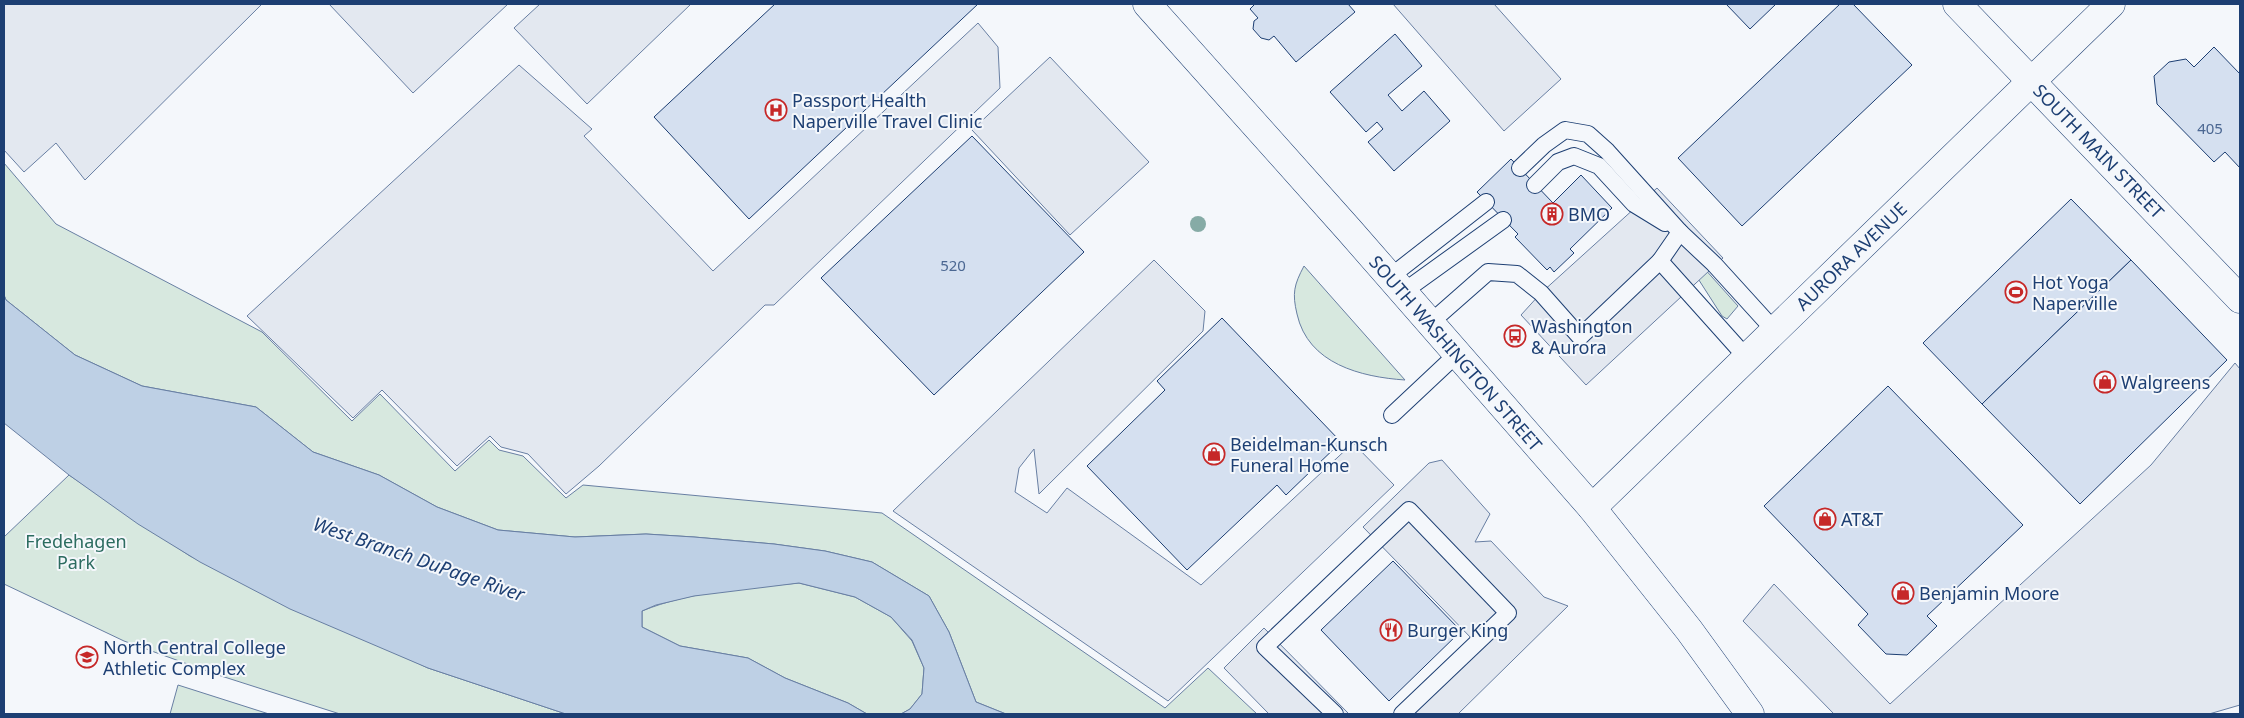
<svg xmlns="http://www.w3.org/2000/svg" width="2244" height="718" font-family="'Noto Sans',sans-serif">
<style>
.green{fill:#d7e8df;stroke:#687fa3}
.parking{fill:#e3e8f0;stroke:#687fa3}
.water{fill:#bed0e5;stroke:#687fa3}
.building{fill:#d5e0f0;stroke:#1d3f73}
.lines{fill:none;stroke-linecap:round;stroke-linejoin:round}
.service-casing{stroke:#1d3f73;stroke-width:18}
.minor-casing{stroke:#1d3f73;stroke-width:29}
.secondary-casing{stroke:#1d3f73;stroke-width:29}
.service{stroke:#f4f7fb;stroke-width:16}
.minor{stroke:#f4f7fb;stroke-width:28}
.secondary{stroke:#f4f7fb;stroke-width:28}
.tree{fill:#86aba6}
.labels{text-anchor:middle;dominant-baseline:central;stroke-width:4;stroke-linejoin:round;paint-order:stroke}
.number-label{font-size:15px;fill:#4b6792}
.poi-label{font-size:18px;fill:#1d3f73;stroke:#f4f7fb;text-anchor:start}
.street-label{font-size:18px;fill:#1d3f73;stroke:#f4f7fb}
.park-label{font-size:18px;fill:#2c6c60;stroke:#f4f7fb}
.water-label{font-size:19px;font-style:italic;fill:#1d3f73;stroke:#f4f7fb}
</style>
<rect width="100%" height="100%" fill="#f4f7fb"/>
<g class="green">
<polygon points="4,163 56,224 262,332 352,421 380,394 455,471 489,440 499,450 523,456 566,498 583,485 882,513 1165,708 1208,668 1257,714 1006,714 976,702 949,632 929,596 872,562 825,551 774,544 694,537 646,534 575,537 498,530 437,507 379,475 313,452 256,407 142,386 75,355 6,300 4,295"/>
<polygon points="1694,257 1738,306 1727,319 1722,316 1688,263"/>
<path d="M1304,266L1405,380C1361,377 1308,364 1297,314C1292,293 1294,285 1304,266Z"/>
<polygon points="69,475 190,556 428,668 566,714 340,714 215,674 124,641 4,584 4,537"/>
<path d="M799,583L855,597L891,617L912,641L924,668L922,694L910,709L901,714H867L848,703L785,678L748,658L680,646L642,627V611C691,591 747,588 799,583Z"/>
<polygon points="178,685 269,714 170,714"/>
</g>
<g class="parking">
<polygon points="4,4 262,4 85,180 56,143 24,172 4,150"/>
<polygon points="329,4 508,4 413,93"/>
<polygon points="540,4 691,4 587,104 514,28"/>
<polygon points="1393,4 1494,4 1561,79 1504,131"/>
<polygon points="978,23 998,47 1000,88 774,305 765,305 599,466 566,494 528,454 501,447 490,436 457,466 382,390 353,418 247,316 519,65 592,129 584,136 713,271"/>
<polygon points="1050,57 1149,162 1070,235 972,130"/>
<polygon points="1657,188 1723,258 1586,385 1521,315 1541,293"/>
<polygon points="1154,260 1205,311 1203,331 1039,494 1034,449 1019,468 1015,492 1047,513 1067,488 1201,585 1353,443 1394,485 1168,701 893,511"/>
<polygon points="2235,363 2240,369 2240,705 2209,714 1834,714 1743,621 1774,584 1890,704 2151,465"/>
<polygon points="1442,460 1490,514 1475,542 1491,541 1544,597 1568,606 1458,714 1399,714 1474,641 1363,527 1429,463"/>
<polygon points="1264,628 1349,714 1269,714 1224,668"/>
</g>
<polygon class="water" points="4,295 6,300 75,355 142,386 256,407 313,452 379,475 437,507 498,530 575,537 646,534 694,537 774,544 825,551 872,562 929,596 949,632 976,702 1006,714 901,714 910,709 922,694 924,668 912,640 891,617 855,597 799,583 694,596 656,605 642,611 642,627 680,646 748,658 785,678 848,703 867,714 566,714 428,668 290,609 200,562 138,524 69,475 4,423"/>
<g class="building">
<polygon points="775,4 978,4 749,219 654,117"/>
<polygon points="1255,4 1348,4 1355,12 1296,62 1274,36 1269,40 1261,38 1253,29 1254,21 1258,18 1250,9"/>
<polygon points="1726,4 1776,4 1750,29"/>
<polygon points="1840,4 1853,4 1912,65 1742,226 1678,158"/>
<polygon points="1395,34 1422,66 1388,95 1402,111 1424,91 1450,121 1394,171 1368,142 1383,129 1377,122 1366,132 1330,92"/>
<polygon points="2214,47 2240,74 2240,168 2225,152 2214,162 2157,104 2154,76 2169,62 2186,59 2194,67"/>
<polygon points="972,136 1084,252 934,395 821,278"/>
<polygon points="1511,159 1553,203 1581,175 1612,208 1570,249 1574,253 1554,272 1550,267 1547,270 1515,237 1518,234 1477,192"/>
<polygon points="2071,199 2131,260 1982,404 1923,343"/>
<polygon points="2131,260 2227,360 2080,504 1982,404"/>
<polygon points="1222,318 1341,442 1286,495 1277,485 1187,570 1087,466 1165,390 1157,381"/>
<polygon points="1888,386 2023,525 1927,616 1937,626 1907,655 1886,654 1858,625 1868,614 1764,506"/>
<polygon points="1393,561 1461,631 1389,701 1321,630"/>
</g>
<g class="lines">
<g class="service-casing">
<g id="service">
<polyline points="1520,168 1544,145 1565,130 1588,134 1607,151 1680,232 1714,264 1774,330"/>
<polyline points="1535,185 1558,162 1574,156 1599,166 1634,204 1665,223"/>
<polyline points="1660,261 1680,232"/>
<polyline points="1390,277 1486,202"/>
<polyline points="1403,292 1503,220"/>
<polyline points="1430,323 1488,272 1517,274 1541,293 1580,337 1660,261 1746,357"/>
<polyline points="1392,415 1457,354"/>
<polyline points="1335,714 1265,647 1409,510 1508,613 1402,714"/>
</g>
</g>
<g class="minor-casing">
<polyline id="minor" points="1957,4 2240,299"/>
</g>
<g class="secondary-casing">
<g id="secondary">
<polyline points="1147,4 1349,230 1592,508 1689,630 1750,714"/>
<polyline points="1592,508 2111,4"/>
</g>
</g>
<use href="#service" class="service"/>
<use href="#minor" class="minor"/>
<use href="#secondary" class="secondary"/>
</g>
<circle class="tree" cx="1198" cy="224" r="8"/>
<defs>
<g id="hospital-ring" transform="scale(1.125)"><circle r="9.5" fill="#f4f7fb" stroke="#c62828" stroke-width="1.5"/><path d="M-5-5h3v3.5h4V-5h3V5h-3V1.5h-4V5h-3Z" fill="#c62828"/></g>
<g id="building-ring" transform="scale(1.125)"><circle r="9.5" fill="#f4f7fb" stroke="#c62828" stroke-width="1.5"/><path d="M-4-6H4V6H1V3H-1V6H-4ZM-2.5-4.3h1.7v1.8h-1.7ZM.8-4.3h1.7v1.8H.8ZM-2.5-1h1.7V.8h-1.7ZM.8-1h1.7V.8H.8Z" fill="#c62828"/></g>
<g id="stadium-ring" transform="scale(1.125)"><circle r="9.5" fill="#f4f7fb" stroke="#c62828" stroke-width="1.5"/><path d="M0-5a6.5 5 0 1 0 0 10a6.5 5 0 1 0 0-10ZM-3.5-1.8h7v3.6h-7Z" fill="#c62828"/></g>
<g id="bus-ring" transform="scale(1.125)"><circle r="9.5" fill="#f4f7fb" stroke="#c62828" stroke-width="1.5"/><path d="M-5-6H5V4H4V6H2V4H-2V6H-4V4H-5ZM-3.5-4V0h7V-4ZM-3.5 1.2v1.5H-2V1.2ZM2 1.2v1.5H3.5V1.2Z" fill="#c62828"/></g>
<g id="shop-ring" transform="scale(1.125)"><circle r="9.5" fill="#f4f7fb" stroke="#c62828" stroke-width="1.5"/><path d="M-5-2.5h2.3a2.7 3.5 0 0 1 5.4 0H5L5.5 6h-11ZM-1.5-2.5h3a1.5 2.3 0 0 0-3 0Z" fill="#c62828"/></g>
<g id="restaurant-ring" transform="scale(1.125)"><circle r="9.5" fill="#f4f7fb" stroke="#c62828" stroke-width="1.5"/><path d="M-5-6h1v4h1v-4h1v4h1v-4h1v5L-1.5 .5V6h-2V.5L-5-1ZM5-6V6H3V1.5H1.5Q1.5-4 5-6Z" fill="#c62828"/></g>
<g id="university-ring" transform="scale(1.125)"><circle r="9.5" fill="#f4f7fb" stroke="#c62828" stroke-width="1.5"/><path d="M0-5L7-2L0 1L-7-2ZM-4 1L0 2.5L4 1V4Q0 6-4 4Z" fill="#c62828"/></g>
</defs>
<g fill-rule="evenodd">
<use href="#hospital-ring" x="776" y="110"/>
<use href="#building-ring" x="1552" y="214"/>
<use href="#stadium-ring" x="2016" y="292"/>
<use href="#bus-ring" x="1515" y="336"/>
<use href="#shop-ring" x="2105" y="382"/>
<use href="#shop-ring" x="1214" y="454"/>
<use href="#shop-ring" x="1825" y="519"/>
<use href="#shop-ring" x="1903" y="593"/>
<use href="#restaurant-ring" x="1391" y="630"/>
<use href="#university-ring" x="87" y="657"/>
</g>
<g class="labels">
<g class="number-label">
<text x="2210" y="128">405</text>
<text x="953" y="265">520</text>
</g>
<g class="poi-label">
<text x="792" y="100">Passport Health<tspan x="792" dy="21">Naperville Travel Clinic</tspan></text>
<text x="1568" y="214">BMO</text>
<text x="2032" y="282">Hot Yoga<tspan x="2032" dy="21">Naperville</tspan></text>
<text x="1531" y="326">Washington<tspan x="1531" dy="21">&amp; Aurora</tspan></text>
<text x="2121" y="382">Walgreens</text>
<text x="1230" y="444">Beidelman-Kunsch<tspan x="1230" dy="21">Funeral Home</tspan></text>
<text x="1841" y="519">AT&amp;T</text>
<text x="1919" y="593">Benjamin Moore</text>
<text x="1407" y="630">Burger King</text>
<text x="103" y="647">North Central College<tspan x="103" dy="21">Athletic Complex</tspan></text>
</g>
<g class="street-label">
<text transform="translate(2099 151) rotate(46)">SOUTH MAIN STREET</text>
<text transform="translate(1851 256) rotate(-44)">AURORA AVENUE</text>
<text transform="translate(1456 353) rotate(49)">SOUTH WASHINGTON STREET</text>
</g>
<g class="park-label">
<text x="76" y="541">Fredehagen<tspan x="76" dy="21">Park</tspan></text>
</g>
<g class="water-label">
<text transform="translate(419 559) rotate(19)">West Branch DuPage River</text>
</g>
</g>
<rect width="2244" height="718" fill="none" stroke="#1d3f73" stroke-width="10"/>
</svg>
